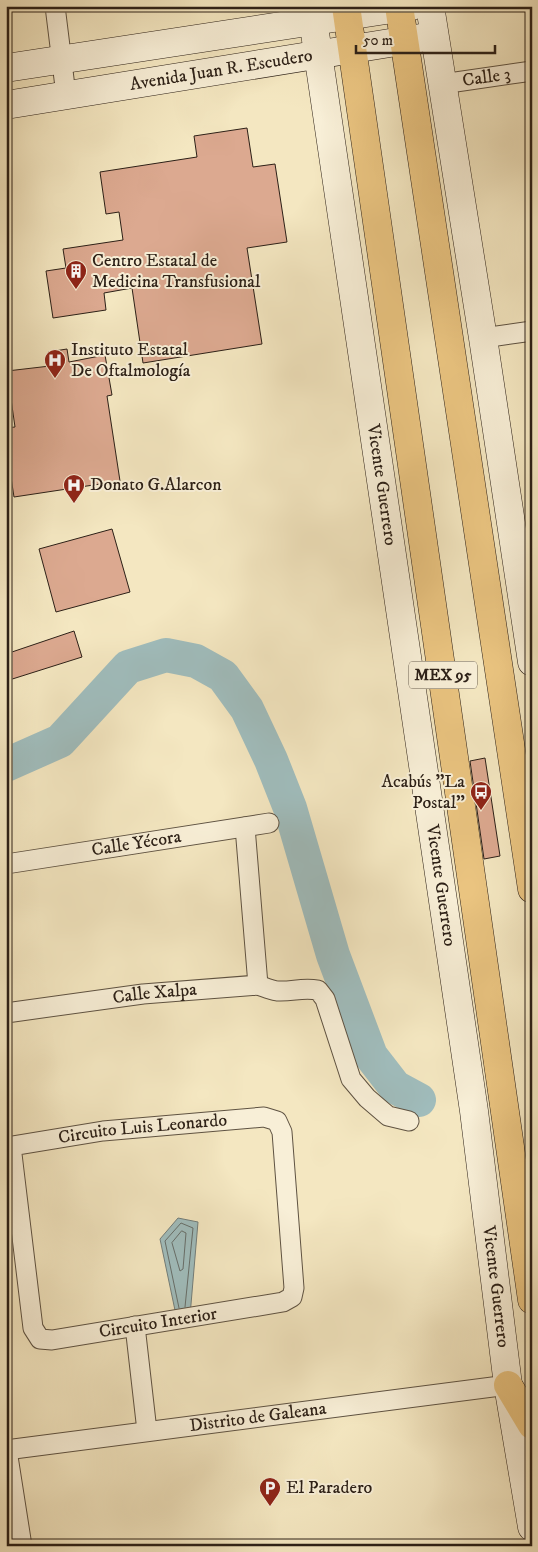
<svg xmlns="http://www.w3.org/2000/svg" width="538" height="1552" font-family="'IM FELL DW Pica',serif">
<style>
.water{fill:#a0bdbd;stroke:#727e7b}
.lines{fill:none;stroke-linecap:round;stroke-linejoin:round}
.shore{stroke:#666e6a;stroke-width:1}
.river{stroke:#a0bdbd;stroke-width:34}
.building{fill:#dca990;stroke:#2c2017}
.minor-casing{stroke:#5e5242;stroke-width:21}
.secondary-casing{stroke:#2c2017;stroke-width:29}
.primary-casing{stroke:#2c2017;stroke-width:29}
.minor{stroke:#f8efd7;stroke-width:19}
.secondary{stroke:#f8efd7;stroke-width:28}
.primary{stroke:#eac480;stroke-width:28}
.labels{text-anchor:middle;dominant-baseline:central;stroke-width:4;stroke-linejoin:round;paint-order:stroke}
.shield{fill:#f8efd7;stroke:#695e51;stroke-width:1}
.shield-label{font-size:16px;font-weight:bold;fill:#2c2017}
.street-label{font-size:18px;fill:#2c2017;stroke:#f8efd7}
.poi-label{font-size:18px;fill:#2c2017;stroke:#f8efd7;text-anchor:start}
</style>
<rect width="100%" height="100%" fill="#f4e7c1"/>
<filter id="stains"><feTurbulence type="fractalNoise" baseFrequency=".004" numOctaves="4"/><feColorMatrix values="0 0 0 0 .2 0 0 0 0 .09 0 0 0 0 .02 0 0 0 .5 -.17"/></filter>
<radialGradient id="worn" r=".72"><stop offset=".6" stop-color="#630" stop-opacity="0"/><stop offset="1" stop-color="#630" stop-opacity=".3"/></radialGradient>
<polygon class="water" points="178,1218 198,1222 190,1316 176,1315 160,1239"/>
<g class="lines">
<g class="shore">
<polygon points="182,1231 186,1233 183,1269 180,1271 172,1243"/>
<polyline points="179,1308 165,1241 181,1223 193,1228 185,1307"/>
</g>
<polyline class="river" points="6,765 60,741 128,667 166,655 196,661 223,676 247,709 271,760 290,808 333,955 371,1056 395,1087 419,1100"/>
</g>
<g class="building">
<polygon points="247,128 253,167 275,164 287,242 247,248 262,344 143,363 132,288 104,293 106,310 53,318 46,271 66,268 63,249 123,240 119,212 106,214 100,172 197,157 194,136"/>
<polygon points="67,349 69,362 105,355 112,395 107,396 120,481 14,497 6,445 6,428 15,427 7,371 50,366 48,352"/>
<polygon points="112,529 130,592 56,612 39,549"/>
<polygon points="74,631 82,657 6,681 6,654"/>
<polygon points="485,758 500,856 484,859 470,761"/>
</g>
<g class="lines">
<g class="minor-casing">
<g id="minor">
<polyline points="55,6 66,95"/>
<path id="s1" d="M442,84L532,71"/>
<polyline points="483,338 532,331"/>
<polyline points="245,827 258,985"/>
<path id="s2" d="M6,864L269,823"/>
<path id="s3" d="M6,1013L143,994L258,985C264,987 271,990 277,991C293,992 301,987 318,990L325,999L351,1079L367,1098L388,1116L409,1121"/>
<path id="s4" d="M6,1147L103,1131L264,1117L277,1121L282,1132L294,1288L292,1297L283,1302L52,1340L40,1339L33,1328L11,1146"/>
<polyline points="135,1326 147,1431"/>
<path id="s5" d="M6,1450L508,1385"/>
<polyline points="7,1450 22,1546"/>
</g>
</g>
<g class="secondary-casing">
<g id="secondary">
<path id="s6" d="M311,6L474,1111L508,1385L532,1527"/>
<polyline points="430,6 483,338 532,662"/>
<polyline points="6,68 412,6"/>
<path id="s7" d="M6,105L427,37"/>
</g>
</g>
<g class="primary-casing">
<g id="primary">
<polyline points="346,6 532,1300"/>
<polyline points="399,6 532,889"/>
<polyline points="508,1385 532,1425"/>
</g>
</g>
<use href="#minor" class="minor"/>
<use href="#secondary" class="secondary"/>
<use href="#primary" class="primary"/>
</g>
<defs>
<g id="building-pin" transform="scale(1.125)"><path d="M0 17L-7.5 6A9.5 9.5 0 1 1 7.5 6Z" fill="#8f2418" stroke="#f8efd7"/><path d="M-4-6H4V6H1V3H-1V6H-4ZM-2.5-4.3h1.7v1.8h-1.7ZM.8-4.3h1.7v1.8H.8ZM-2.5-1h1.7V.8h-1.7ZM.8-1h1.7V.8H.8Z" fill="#fff"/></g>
<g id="hospital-pin" transform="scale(1.125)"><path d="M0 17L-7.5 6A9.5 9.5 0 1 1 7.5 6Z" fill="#8f2418" stroke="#f8efd7"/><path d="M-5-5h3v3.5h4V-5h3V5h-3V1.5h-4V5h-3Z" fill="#fff"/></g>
<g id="bus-pin" transform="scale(1.125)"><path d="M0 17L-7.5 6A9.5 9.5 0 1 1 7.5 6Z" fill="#8f2418" stroke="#f8efd7"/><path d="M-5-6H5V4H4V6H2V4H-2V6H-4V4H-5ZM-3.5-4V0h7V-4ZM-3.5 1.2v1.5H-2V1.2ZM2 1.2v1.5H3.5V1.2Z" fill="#fff"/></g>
<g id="parking-pin" transform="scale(1.125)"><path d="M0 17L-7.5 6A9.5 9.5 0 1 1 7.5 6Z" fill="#8f2418" stroke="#f8efd7"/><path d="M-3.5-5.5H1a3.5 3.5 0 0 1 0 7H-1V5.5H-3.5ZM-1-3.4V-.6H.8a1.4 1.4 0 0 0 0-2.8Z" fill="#fff"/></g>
</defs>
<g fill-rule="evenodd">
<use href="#building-pin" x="76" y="271"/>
<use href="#hospital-pin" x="55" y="360"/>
<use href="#hospital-pin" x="74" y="485"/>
<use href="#bus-pin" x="481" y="792"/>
<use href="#parking-pin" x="270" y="1488"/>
</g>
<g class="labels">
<rect class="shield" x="409" y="661.5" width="68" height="27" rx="4"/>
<g class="shield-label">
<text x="443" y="675">MEX 95</text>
</g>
<g class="street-label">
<text stroke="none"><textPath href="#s7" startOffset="218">Avenida Juan R. Escudero</textPath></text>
<text stroke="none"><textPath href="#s1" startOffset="45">Calle 3</textPath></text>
<text stroke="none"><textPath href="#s6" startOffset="484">Vicente Guerrero</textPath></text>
<text stroke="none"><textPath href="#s2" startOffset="132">Calle Yécora</textPath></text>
<text stroke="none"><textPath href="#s6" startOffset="889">Vicente Guerrero</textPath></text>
<text stroke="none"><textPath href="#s3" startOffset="150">Calle Xalpa</textPath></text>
<text stroke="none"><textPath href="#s4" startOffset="138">Circuito Luis Leonardo</textPath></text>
<text stroke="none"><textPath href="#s6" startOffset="1294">Vicente Guerrero</textPath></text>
<text transform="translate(158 1323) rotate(-9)">Circuito Interior</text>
<text stroke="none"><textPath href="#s5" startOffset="254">Distrito de Galeana</textPath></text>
</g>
<g class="poi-label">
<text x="92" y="261">Centro Estatal de<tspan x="92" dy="21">Medicina Transfusional</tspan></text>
<text x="71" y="350">Instituto Estatal<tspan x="71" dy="21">De Oftalmología</tspan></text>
<text x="90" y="485">Donato G.Alarcon</text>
<text x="465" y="782" text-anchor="end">Acabús "La<tspan x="465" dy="21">Postal"</tspan></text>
<text x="286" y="1488">El Paradero</text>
</g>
</g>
<rect width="538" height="1552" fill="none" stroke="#f4e7c1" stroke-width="25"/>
<rect x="8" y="8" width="523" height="1537" fill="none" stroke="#2c2017" stroke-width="2.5"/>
<rect x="12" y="12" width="513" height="1527" fill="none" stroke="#2c2017"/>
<path d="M356 45v8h139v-8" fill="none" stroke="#2c2017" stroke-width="2.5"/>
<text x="363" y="45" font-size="15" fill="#2c2017" stroke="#f8efd7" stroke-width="4" paint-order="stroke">50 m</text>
<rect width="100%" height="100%" filter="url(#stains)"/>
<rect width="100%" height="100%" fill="url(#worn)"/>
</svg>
